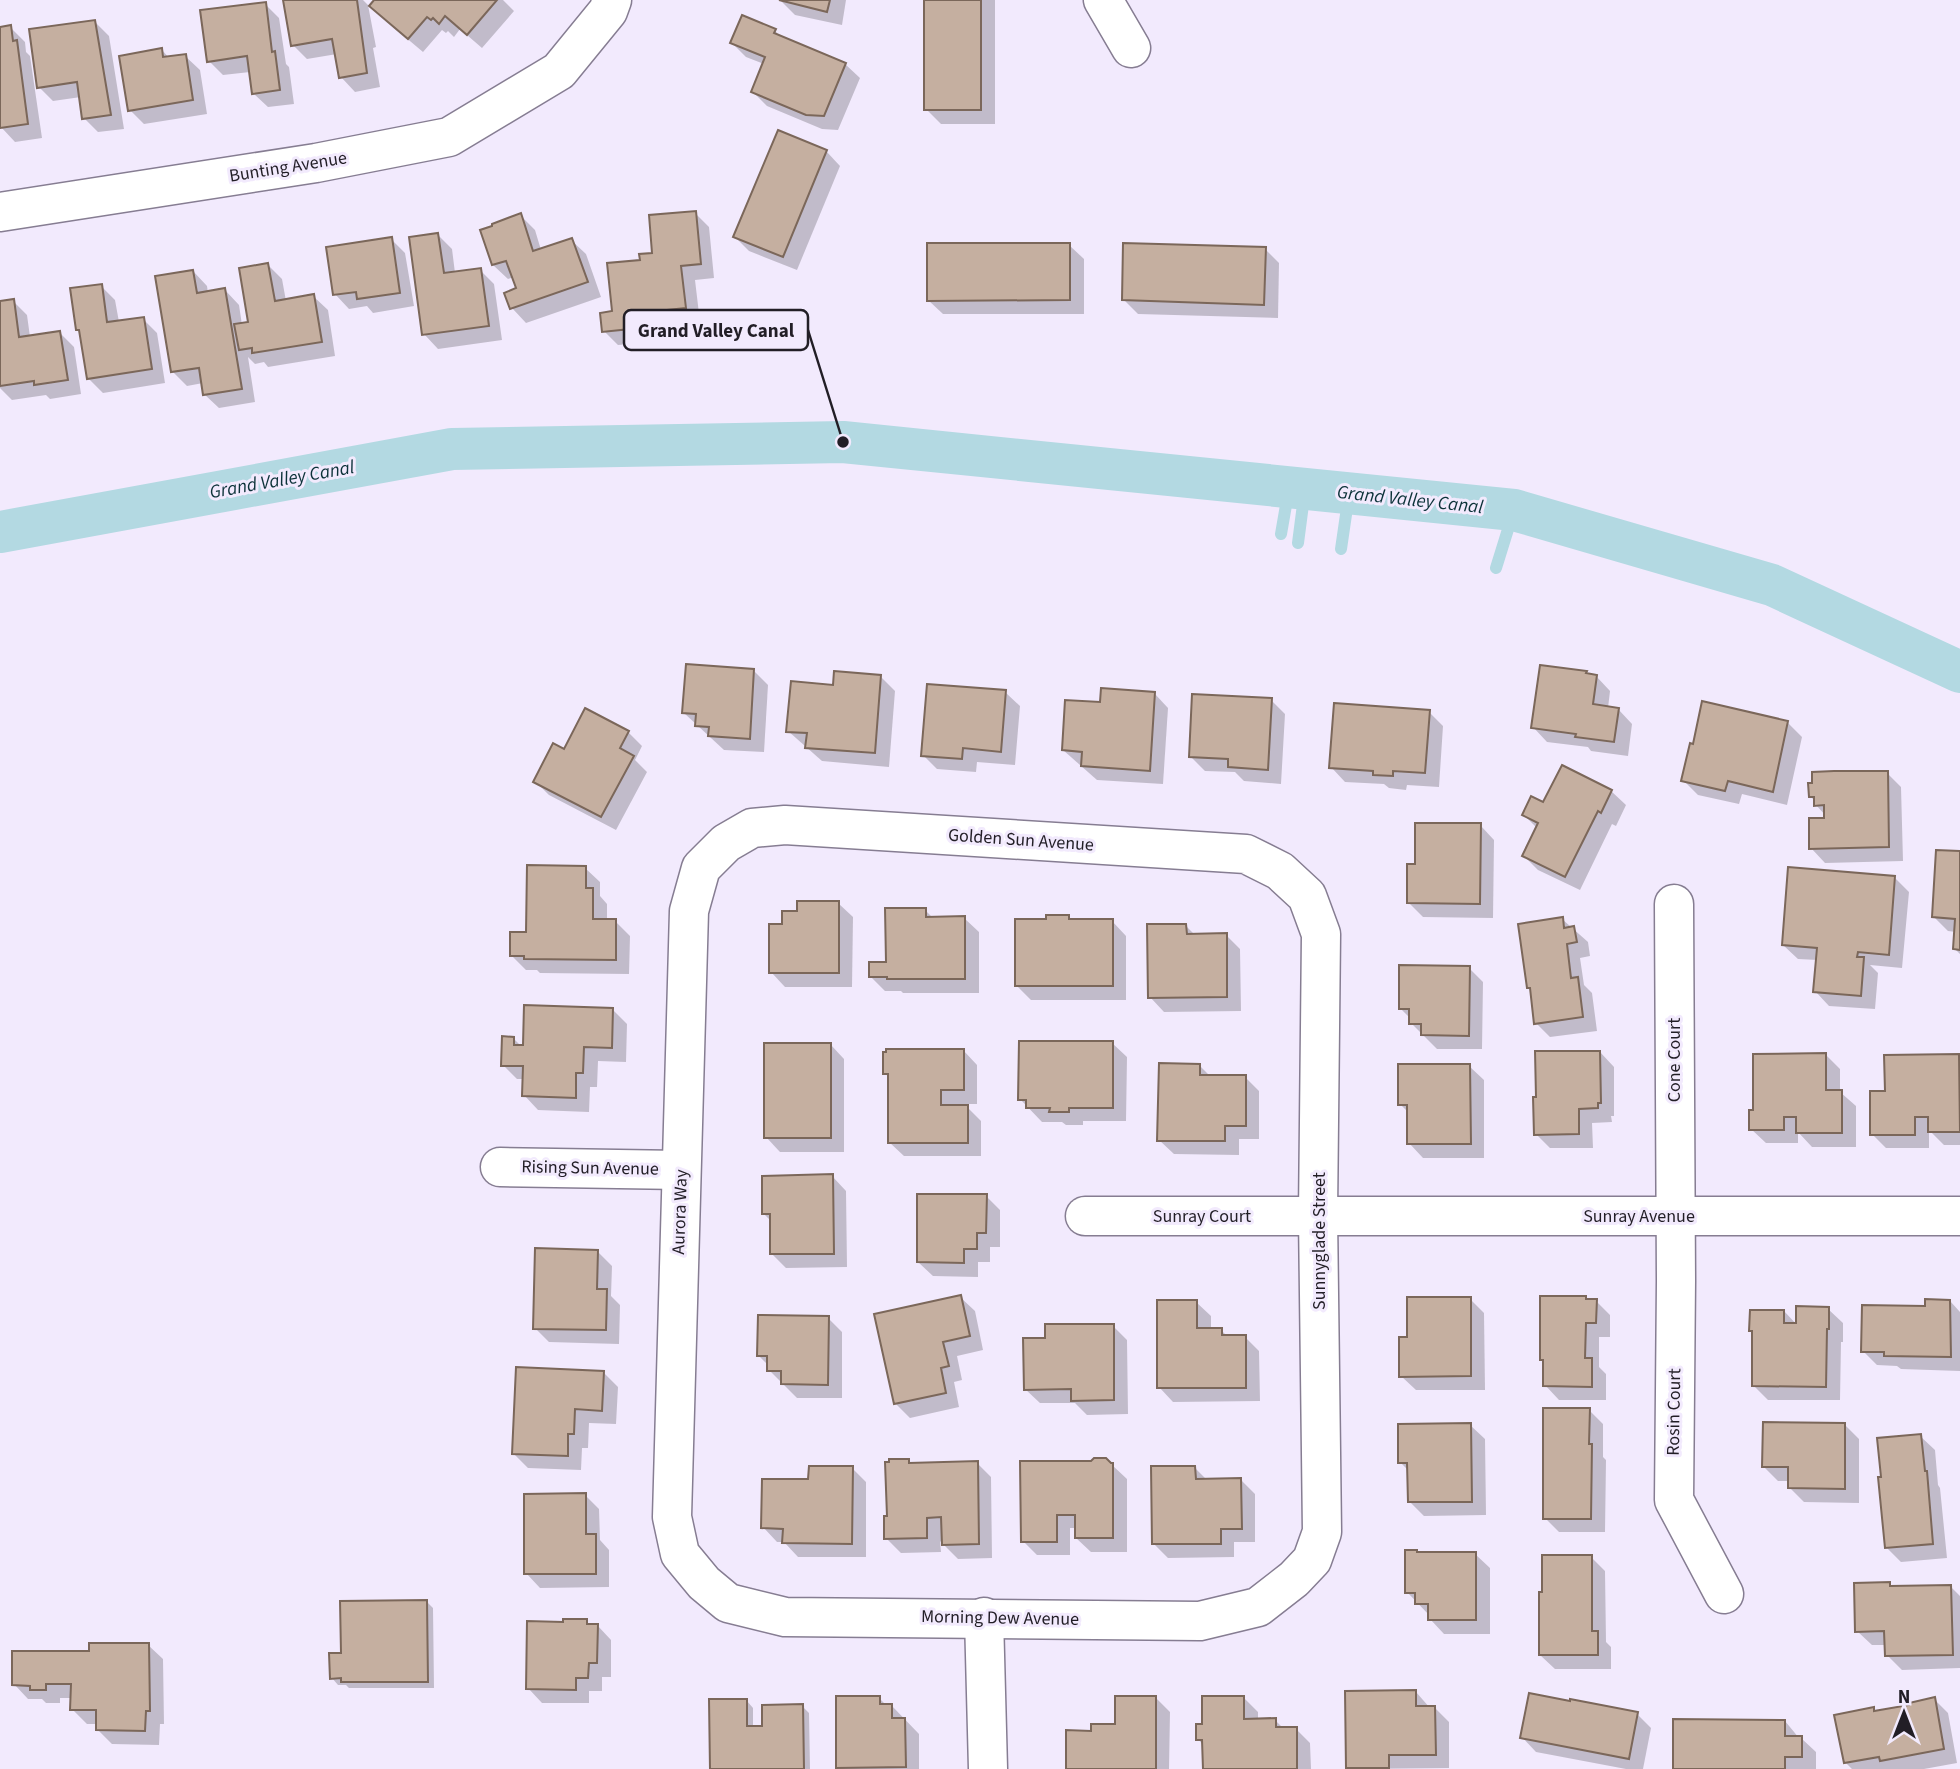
<svg xmlns="http://www.w3.org/2000/svg" width="1960" height="1769" font-family="'Source Sans 3',sans-serif">
<style>
.shadow{fill:#0003}
.lines{fill:none;stroke-linecap:round;stroke-linejoin:round}
.stream{stroke:#b3d9e2;stroke-width:12}
.canal{stroke:#b3d9e2;stroke-width:42}
.building{fill:#c5afa0;stroke:#7b675a;stroke-width:2}
.street-casing{stroke:#867d92;stroke-width:41}
.street{stroke:#fff;stroke-width:38}
.labels{text-anchor:middle;dominant-baseline:central;stroke-width:6;stroke-linejoin:round;paint-order:stroke}
.street-label{font-size:18px;fill:#221e26;stroke:#f2eafd}
.water-label{font-size:19px;font-style:italic;fill:#0c3239;stroke:#f2eafd}
.leader{fill:none;stroke:#221e26;stroke-width:2.5}
.callout-dot{fill:#221e26;stroke:#f2eafd;stroke-width:2.5}
.callout{fill:#f2eafd;stroke:#221e26;stroke-width:2.5}
.callout-label{font-size:19px;text-anchor:middle;font-weight:bold;fill:#221e26}
</style>
<rect width="100%" height="100%" fill="#f2eafd"/>
<g class="shadow">
<polygon points="285,0 363,0 368,5 376,47 373,48 380,87 355,92 341,77 337,54 307,59 293,45"/>
<polygon points="376,0 503,0 514,11 482,48 460,29 454,37 448,31 446,33 442,30 423,52 385,20"/>
<polygon points="780,0 846,0 842,25 795,15"/>
<polygon points="926,0 995,0 995,124 941,124 926,109"/>
<polygon points="265,4 279,18 286,64 289,67 294,104 268,107 253,93 250,72 223,75 209,61"/>
<polygon points="95,22 109,36 124,129 98,132 84,118 81,97 53,101 39,87"/>
<polygon points="10,27 25,42 26,52 30,56 42,138 15,142 1,127 0,29"/>
<polygon points="775,31 782,38 845,64 860,78 838,130 822,129 767,106 753,92 764,64 746,57 732,43"/>
<polygon points="162,50 169,58 185,56 200,70 207,114 144,124 130,110"/>
<polygon points="826,151 840,166 797,270 749,251 735,237"/>
<polygon points="695,213 709,227 714,278 695,280 700,322 642,328 644,343 618,345 604,331 642,262 654,254"/>
<polygon points="520,215 535,230 541,250 571,240 586,254 601,297 526,323 512,308 507,294 518,290 514,277 508,279 493,265"/>
<polygon points="438,235 452,249 455,273 480,270 494,284 502,340 438,349 424,334"/>
<polygon points="391,239 405,253 414,306 373,313 367,306 349,309 335,294"/>
<polygon points="1069,245 1084,259 1084,314 943,314 928,300"/>
<polygon points="1265,249 1279,263 1278,318 1138,314 1123,299"/>
<polygon points="268,265 282,279 286,301 313,296 328,310 335,356 268,367 264,362 255,364 248,357 255,402 219,408 204,394 203,383 187,386 173,372 193,271 207,286 208,293 225,290 239,305 242,325 250,324"/>
<polygon points="101,286 115,300 119,322 143,319 157,333 165,383 103,393 88,378"/>
<polygon points="13,301 27,315 30,337 60,333 74,347 81,394 50,399 46,395 12,400 0,388 0,303"/>
<polygon points="753,670 768,685 764,752 724,750 684,713"/>
<polygon points="880,676 895,691 889,767 822,761 788,731"/>
<polygon points="1596,676 1610,691 1608,708 1618,709 1632,724 1628,756 1591,751 1588,747 1547,742 1533,727"/>
<polygon points="1005,692 1020,706 1015,765 977,762 976,772 937,769 923,755"/>
<polygon points="1154,693 1168,708 1163,784 1097,780 1063,750 1102,704"/>
<polygon points="1271,700 1285,714 1281,784 1244,781 1235,772 1205,771 1190,756"/>
<polygon points="1703,703 1788,723 1802,737 1787,805 1742,794 1739,804 1698,795 1683,780 1694,746"/>
<polygon points="1429,712 1443,726 1439,787 1407,785 1406,790 1389,788 1384,784 1345,782 1331,767"/>
<polygon points="628,732 642,746 635,760 647,772 616,830 549,795 535,781 565,751"/>
<polygon points="1887,773 1901,787 1903,861 1825,863 1811,848 1826,820 1826,816 1816,805 1816,802 1810,796"/>
<polygon points="1611,791 1626,805 1616,826 1612,824 1580,890 1538,870 1524,856 1537,828 1524,815 1544,804"/>
<polygon points="1480,825 1494,840 1493,918 1423,917 1409,903 1417,866"/>
<polygon points="1960,853 1960,954 1955,949 1956,932 1948,931 1934,917"/>
<polygon points="585,868 600,882 600,896 607,904 607,921 615,921 630,936 629,974 540,973 537,970 526,970 511,955"/>
<polygon points="1894,877 1909,892 1902,968 1870,965 1878,973 1875,1009 1829,1006 1815,991 1818,960 1798,959 1783,945"/>
<polygon points="838,903 853,917 852,987 785,987 771,972 784,925 799,913"/>
<polygon points="925,910 933,918 964,918 979,932 979,993 903,993 901,991 885,991 870,976 888,964"/>
<polygon points="1069,917 1073,921 1112,921 1126,936 1126,1000 1031,1000 1017,986 1048,921"/>
<polygon points="1562,919 1588,942 1590,956 1580,958 1584,985 1592,993 1597,1031 1550,1037 1536,1023 1532,991 1529,988"/>
<polygon points="1186,926 1195,935 1226,935 1240,949 1241,1011 1164,1012 1150,997"/>
<polygon points="1469,968 1483,982 1482,1049 1437,1049 1411,1023 1411,1019 1401,1009"/>
<polygon points="613,1010 627,1024 626,1062 598,1061 597,1087 590,1087 589,1112 538,1110 524,1095 524,1079 517,1079 503,1065 514,1039 522,1047"/>
<polygon points="1112,1043 1127,1057 1126,1121 1083,1121 1083,1125 1066,1125 1062,1122 1042,1122 1020,1099"/>
<polygon points="830,1044 844,1059 844,1152 780,1152 766,1137"/>
<polygon points="963,1050 977,1065 977,1104 964,1104 981,1121 981,1156 904,1156 889,1142 889,1078 885,1073"/>
<polygon points="1600,1052 1614,1067 1614,1116 1611,1116 1612,1122 1592,1123 1593,1148 1550,1148 1536,1134"/>
<polygon points="1826,1055 1840,1069 1840,1092 1856,1106 1856,1147 1812,1147 1798,1132 1798,1143 1766,1143 1751,1129 1755,1111"/>
<polygon points="1959,1056 1960,1057 1960,1145 1944,1145 1929,1130 1929,1148 1886,1148 1872,1134 1887,1092"/>
<polygon points="1199,1065 1211,1077 1245,1077 1259,1091 1259,1139 1239,1139 1239,1155 1174,1154 1159,1140"/>
<polygon points="1469,1066 1484,1080 1484,1158 1423,1158 1409,1143 1409,1113 1400,1104"/>
<polygon points="832,1176 846,1191 847,1267 786,1268 772,1254 771,1221 764,1214"/>
<polygon points="986,1196 1000,1210 1000,1247 990,1247 990,1262 978,1262 978,1277 933,1276 918,1262"/>
<polygon points="597,1251 612,1266 611,1296 620,1305 619,1344 549,1342 535,1328"/>
<polygon points="960,1297 975,1311 983,1350 957,1356 962,1380 954,1382 959,1407 910,1418 896,1404"/>
<polygon points="1585,1297 1589,1301 1596,1301 1610,1315 1610,1337 1599,1337 1599,1367 1606,1374 1606,1400 1559,1400 1545,1385 1545,1363 1541,1359"/>
<polygon points="1470,1299 1484,1313 1485,1390 1416,1390 1401,1376 1409,1339"/>
<polygon points="1950,1301 1960,1312 1960,1371 1901,1369 1897,1366 1877,1365 1863,1351 1926,1308"/>
<polygon points="1196,1302 1211,1316 1211,1330 1221,1330 1228,1337 1245,1337 1259,1351 1260,1401 1173,1402 1159,1387"/>
<polygon points="1828,1309 1843,1323 1843,1342 1841,1342 1840,1400 1768,1400 1753,1385 1784,1311 1798,1326"/>
<polygon points="828,1318 842,1332 842,1398 797,1398 769,1370 769,1366 759,1356"/>
<polygon points="1113,1326 1127,1340 1128,1414 1087,1415 1075,1403 1040,1403 1025,1389 1046,1340"/>
<polygon points="603,1372 618,1387 616,1424 589,1423 588,1448 582,1448 581,1470 528,1468 514,1454"/>
<polygon points="1589,1410 1603,1424 1603,1457 1606,1460 1605,1532 1559,1532 1545,1518"/>
<polygon points="1470,1425 1485,1439 1486,1515 1424,1516 1410,1502 1409,1471 1400,1462"/>
<polygon points="1845,1425 1859,1439 1859,1503 1804,1502 1790,1488 1790,1481 1778,1481 1764,1467"/>
<polygon points="1920,1436 1935,1450 1938,1485 1940,1488 1947,1558 1901,1562 1887,1548"/>
<polygon points="908,1460 912,1464 977,1463 991,1477 992,1558 958,1559 940,1541 941,1552 901,1553 886,1538 888,1518"/>
<polygon points="1112,1465 1127,1479 1127,1552 1091,1552 1076,1538 1076,1528 1070,1528 1070,1555 1037,1555 1023,1541"/>
<polygon points="852,1468 866,1482 866,1557 798,1557 784,1542 777,1542 763,1527 810,1481"/>
<polygon points="1195,1468 1207,1480 1241,1480 1255,1494 1255,1542 1234,1542 1234,1557 1168,1558 1154,1544"/>
<polygon points="585,1495 599,1509 600,1540 609,1550 609,1587 540,1588 526,1573"/>
<polygon points="1417,1552 1419,1554 1475,1554 1490,1568 1490,1634 1444,1634 1430,1619 1430,1616 1407,1592"/>
<polygon points="1591,1557 1605,1571 1606,1642 1611,1647 1611,1669 1555,1669 1540,1655"/>
<polygon points="1889,1583 1894,1588 1951,1587 1960,1596 1960,1668 1902,1670 1887,1655 1887,1645 1872,1645 1857,1631"/>
<polygon points="427,1602 433,1608 434,1688 349,1688 346,1685 338,1685 332,1678 343,1654"/>
<polygon points="586,1621 590,1625 597,1625 611,1640 611,1677 602,1677 602,1691 589,1691 589,1703 542,1703 528,1688 565,1623"/>
<polygon points="148,1645 163,1659 164,1724 160,1724 159,1745 112,1744 98,1730 98,1724 87,1724 72,1709 73,1698 60,1698 60,1703 46,1703 42,1699 28,1699 14,1684 91,1652"/>
<polygon points="1416,1692 1430,1708 1435,1708 1449,1722 1449,1768 1350,1769 1347,1767"/>
<polygon points="879,1698 887,1706 892,1706 919,1734 919,1769 840,1769 838,1767"/>
<polygon points="1156,1698 1170,1712 1169,1769 1068,1769 1093,1733 1117,1725"/>
<polygon points="1244,1698 1258,1712 1258,1720 1275,1720 1284,1729 1296,1729 1310,1743 1311,1769 1204,1769 1204,1746 1198,1739 1204,1726"/>
<polygon points="1934,1699 1948,1713 1957,1763 1924,1769 1852,1769 1845,1762 1873,1709 1877,1713"/>
<polygon points="747,1701 753,1708 753,1728 764,1728 802,1706 809,1713 810,1769 712,1769"/>
<polygon points="1637,1714 1651,1728 1643,1769 1626,1769 1536,1752 1522,1737"/>
<polygon points="1785,1721 1799,1738 1801,1738 1816,1752 1816,1769 1675,1769"/>
</g>
<g class="lines">
<g class="stream">
<polyline points="1281,534 1289,488"/>
<polyline points="1298,543 1305,489"/>
<polyline points="1341,549 1349,494"/>
<polyline points="1496,568 1514,510"/>
</g>
<polyline class="canal" points="0,532 452,449 843,442 1514,510 1772,585 1960,672"/>
</g>
<g class="building">
<polygon points="283,0 357,0 367,73 339,78 332,39 291,46"/>
<polygon points="374,0 497,0 467,35 445,16 439,24 433,18 431,20 427,17 408,39 369,6"/>
<polygon points="779,0 830,0 827,12"/>
<rect x="924" y="0" width="57" height="110"/>
<polygon points="266,2 272,52 275,51 280,90 252,94 247,56 207,62 200,10"/>
<polygon points="742,15 776,29 774,33 846,63 824,116 806,115 751,92 765,57 730,43"/>
<polygon points="95,20 111,115 82,119 77,82 37,88 29,29"/>
<polygon points="11,25 13,41 17,40 28,124 0,128 0,27"/>
<polygon points="162,48 163,57 186,54 193,100 128,111 119,56"/>
<polygon points="778,130 827,150 783,257 733,237"/>
<polygon points="696,211 701,264 681,266 686,308 629,314 630,329 602,332 600,313 612,311 607,263 640,260 639,254 652,253 649,215"/>
<polygon points="521,213 533,251 572,238 588,282 510,309 504,293 516,288 506,261 492,265 480,230 492,226 492,224"/>
<polygon points="438,233 444,273 481,268 489,326 422,335 409,237"/>
<polygon points="392,237 400,293 357,299 356,292 333,295 326,247"/>
<polygon points="927,243 1070,243 1070,300 927,301"/>
<polygon points="1123,243 1266,247 1264,305 1122,300"/>
<polygon points="268,263 275,301 314,294 322,342 252,353 252,348 239,350 234,324 248,322 239,268"/>
<polygon points="193,270 197,293 225,288 242,389 203,395 199,368 171,372 155,276"/>
<polygon points="102,284 107,322 144,317 152,369 87,379 79,330 76,330 70,288"/>
<polygon points="14,299 19,337 60,331 68,380 34,385 34,381 0,386 0,301"/>
<polygon points="686,664 754,669 750,739 708,736 709,727 695,726 696,714 682,713"/>
<polygon points="1540,665 1587,671 1586,673 1597,675 1593,704 1619,708 1614,742 1575,737 1576,734 1531,728"/>
<polygon points="834,671 881,675 875,753 805,748 807,733 786,732 791,681 833,685"/>
<polygon points="927,684 1006,690 1001,752 963,748 962,759 921,756"/>
<polygon points="1101,688 1155,692 1150,771 1081,766 1082,752 1062,750 1065,700 1100,702"/>
<polygon points="1192,694 1272,698 1268,770 1228,767 1228,759 1189,757"/>
<polygon points="1702,701 1788,721 1773,792 1728,781 1725,791 1681,781 1690,743 1693,744"/>
<polygon points="1334,703 1430,710 1425,773 1393,771 1393,776 1373,775 1373,771 1329,768"/>
<polygon points="585,708 629,731 620,748 634,756 601,817 533,782 553,743 564,749"/>
<polygon points="1562,765 1612,790 1601,813 1598,811 1565,877 1522,856 1538,823 1522,815 1531,796 1543,802"/>
<polygon points="1834,771 1888,771 1889,847 1809,849 1809,818 1824,818 1824,805 1814,806 1814,797 1809,797 1808,783 1812,783 1812,772"/>
<polygon points="1415,823 1481,823 1480,904 1407,903 1407,864 1415,864"/>
<polygon points="1936,850 1960,851 1960,950 1953,949 1955,919 1932,917"/>
<polygon points="527,865 586,866 586,888 593,888 593,919 616,919 616,960 524,959 524,956 510,956 510,932 526,932"/>
<polygon points="1788,867 1895,876 1889,955 1858,952 1857,957 1864,957 1861,996 1813,992 1817,948 1782,945"/>
<polygon points="797,901 839,901 839,973 769,973 769,924 782,924 782,911 797,911"/>
<polygon points="885,908 926,908 926,917 965,916 965,979 887,979 887,977 869,977 869,962 886,962"/>
<polygon points="1046,915 1069,915 1069,919 1113,919 1113,986 1015,986 1015,919 1046,919"/>
<polygon points="1563,917 1564,928 1574,926 1577,942 1567,944 1571,978 1578,977 1583,1017 1534,1024 1530,988 1527,988 1518,924"/>
<polygon points="1147,924 1186,924 1187,934 1227,933 1227,997 1148,998"/>
<polygon points="1399,965 1470,966 1469,1036 1421,1035 1421,1024 1409,1024 1409,1009 1399,1009"/>
<polygon points="524,1005 613,1008 612,1048 584,1047 583,1073 576,1073 576,1098 522,1096 523,1066 501,1066 502,1036 514,1037 514,1045 523,1045"/>
<polygon points="1019,1041 1113,1041 1113,1108 1069,1108 1069,1112 1049,1112 1050,1108 1026,1108 1026,1100 1018,1100"/>
<rect x="764" y="1043" width="67" height="95"/>
<polygon points="886,1049 964,1049 964,1090 941,1090 941,1105 968,1105 968,1143 888,1143 888,1074 883,1074 883,1052 886,1052"/>
<polygon points="1535,1051 1600,1051 1601,1103 1598,1103 1598,1108 1579,1109 1579,1134 1534,1135 1533,1097 1536,1097"/>
<polygon points="1826,1053 1826,1090 1842,1090 1842,1133 1796,1133 1796,1117 1784,1117 1784,1130 1749,1130 1749,1110 1753,1110 1753,1054"/>
<polygon points="1959,1054 1960,1132 1928,1132 1928,1117 1915,1117 1915,1135 1870,1135 1870,1091 1885,1091 1884,1055"/>
<polygon points="1159,1063 1200,1064 1200,1075 1246,1075 1246,1126 1225,1126 1225,1141 1157,1141"/>
<polygon points="1398,1064 1470,1064 1471,1144 1407,1144 1407,1105 1398,1105"/>
<polygon points="833,1174 834,1254 770,1254 770,1214 762,1214 762,1176"/>
<polygon points="917,1194 987,1194 986,1233 977,1233 977,1249 964,1249 964,1263 917,1262"/>
<polygon points="535,1248 598,1250 597,1289 607,1289 606,1330 533,1329"/>
<polygon points="961,1295 970,1336 943,1342 949,1366 941,1368 946,1393 894,1404 874,1314"/>
<polygon points="1540,1296 1586,1296 1586,1299 1597,1299 1596,1323 1586,1323 1585,1358 1592,1358 1592,1387 1543,1386 1543,1360 1540,1360"/>
<polygon points="1407,1297 1471,1297 1471,1376 1399,1377 1399,1337 1407,1337"/>
<polygon points="1925,1299 1950,1300 1951,1357 1884,1356 1884,1352 1861,1352 1862,1305 1925,1306"/>
<polygon points="1157,1300 1197,1300 1197,1328 1222,1328 1222,1335 1246,1335 1246,1388 1157,1388"/>
<polygon points="1796,1306 1829,1307 1829,1329 1827,1329 1826,1387 1752,1386 1752,1331 1749,1331 1750,1310 1784,1310 1784,1323 1796,1323"/>
<polygon points="758,1315 829,1316 828,1385 781,1384 781,1371 767,1371 767,1356 757,1356"/>
<polygon points="1045,1324 1114,1324 1114,1400 1071,1401 1071,1389 1024,1390 1023,1338 1045,1338"/>
<polygon points="516,1367 604,1371 602,1411 575,1409 574,1434 568,1434 568,1456 512,1454"/>
<polygon points="1543,1408 1590,1408 1589,1444 1592,1444 1591,1519 1543,1519"/>
<polygon points="1763,1422 1845,1423 1845,1489 1788,1488 1788,1467 1762,1467"/>
<polygon points="1471,1423 1472,1502 1408,1502 1407,1463 1398,1463 1398,1424"/>
<polygon points="1921,1434 1925,1471 1927,1471 1933,1544 1885,1548 1878,1477 1881,1477 1877,1438"/>
<polygon points="1094,1458 1106,1458 1111,1463 1113,1463 1113,1538 1075,1538 1075,1515 1057,1515 1057,1542 1021,1542 1020,1461 1091,1461"/>
<polygon points="889,1459 909,1459 909,1463 978,1461 979,1544 942,1545 941,1517 927,1518 927,1538 884,1539 884,1516 887,1516 885,1462 889,1462"/>
<polygon points="809,1466 853,1466 852,1544 782,1543 783,1529 761,1528 762,1479 808,1479"/>
<polygon points="1151,1466 1195,1466 1196,1479 1241,1478 1242,1529 1221,1529 1221,1544 1152,1544"/>
<polygon points="586,1493 586,1534 596,1534 596,1574 524,1574 524,1494"/>
<polygon points="1405,1550 1417,1550 1417,1552 1476,1552 1476,1620 1428,1620 1428,1604 1415,1604 1415,1593 1405,1593"/>
<polygon points="1542,1555 1592,1555 1592,1631 1598,1631 1598,1655 1539,1655 1539,1592 1542,1592"/>
<polygon points="1890,1582 1890,1586 1951,1585 1953,1655 1885,1656 1884,1631 1855,1632 1854,1583"/>
<polygon points="427,1600 428,1682 341,1682 341,1678 330,1679 329,1653 341,1653 340,1601"/>
<polygon points="563,1619 587,1619 587,1624 598,1624 597,1663 589,1663 588,1678 576,1678 576,1690 526,1689 527,1621 563,1622"/>
<polygon points="89,1643 149,1643 150,1711 146,1711 145,1731 96,1730 96,1710 70,1710 71,1684 46,1684 46,1690 30,1690 30,1686 12,1685 12,1651 89,1651"/>
<polygon points="1416,1690 1416,1706 1435,1706 1436,1755 1389,1755 1389,1768 1346,1768 1345,1691"/>
<polygon points="1529,1693 1570,1701 1570,1699 1638,1712 1629,1759 1520,1738"/>
<polygon points="836,1696 880,1696 880,1704 892,1704 892,1718 905,1718 906,1767 836,1768"/>
<polygon points="1115,1696 1156,1696 1156,1769 1066,1769 1066,1730 1091,1731 1091,1724 1115,1724"/>
<polygon points="1202,1696 1244,1696 1244,1719 1276,1718 1276,1727 1297,1727 1297,1769 1203,1769 1202,1740 1196,1740 1196,1724 1202,1724"/>
<polygon points="1935,1697 1944,1749 1880,1761 1879,1757 1844,1763 1834,1715 1874,1707 1874,1711 1909,1705 1909,1703"/>
<polygon points="709,1699 747,1699 747,1726 762,1726 762,1705 803,1704 804,1769 710,1769"/>
<polygon points="1673,1719 1785,1720 1785,1736 1802,1736 1802,1757 1785,1757 1785,1769 1673,1769"/>
</g>
<g class="lines">
<g class="street-casing">
<g id="street">
<polyline points="1103,0 1131,48"/>
<polyline points="0,212 316,163 449,137 559,71 608,11 612,0"/>
<polygon points="785,825 1246,854 1280,871 1307,896 1321,934 1318,1215 1322,1532 1312,1560 1294,1579 1258,1607 1200,1621 785,1617 728,1603 704,1583 680,1554 672,1517 689,911 701,868 726,843 752,828"/>
<polyline points="1674,904 1676,1281 1674,1500 1724,1594"/>
<polyline points="500,1167 681,1170"/>
<polyline points="1085,1216 1960,1216"/>
<polyline points="984,1617 988,1769"/>
</g>
</g>
<use href="#street" class="street"/>
</g>
<g class="labels">
<g class="street-label">
<text transform="translate(288 167) rotate(-9)">Bunting Avenue</text>
<text transform="translate(1021 840) rotate(4)">Golden Sun Avenue</text>
<text transform="translate(1674 1060) rotate(-90)">Cone Court</text>
<text transform="translate(590 1168) rotate(1)">Rising Sun Avenue</text>
<text transform="translate(680 1212) rotate(-88)">Aurora Way</text>
<text x="1202" y="1216">Sunray Court</text>
<text x="1639" y="1216">Sunray Avenue</text>
<text transform="translate(1319 1241) rotate(-90)">Sunnyglade Street</text>
<text transform="translate(1674 1412) rotate(-89)">Rosin Court</text>
<text transform="translate(1000 1618) rotate(1)">Morning Dew Avenue</text>
</g>
<g class="water-label">
<text transform="translate(282 480) rotate(-10)">Grand Valley Canal</text>
<text transform="translate(1410 500) rotate(6)">Grand Valley Canal</text>
</g>
</g>
<path class="leader" d="M843 442L808 330"/>
<circle class="callout-dot" cx="843" cy="442" r="7"/>
<rect class="callout" x="624" y="310" width="184" height="40" rx="7"/>
<g class="callout-label">
<text x="716" y="337">Grand Valley Canal</text>
</g>
<g transform="translate(1904 1713)" stroke="#f2eafd" stroke-width="5" paint-order="stroke">
<path d="M0-5L12 26L0 18L-12 26Z" fill="#221e26"/>
<text y="-10" font-size="19" font-weight="bold" text-anchor="middle" fill="#221e26">N</text>
</g>
</svg>
